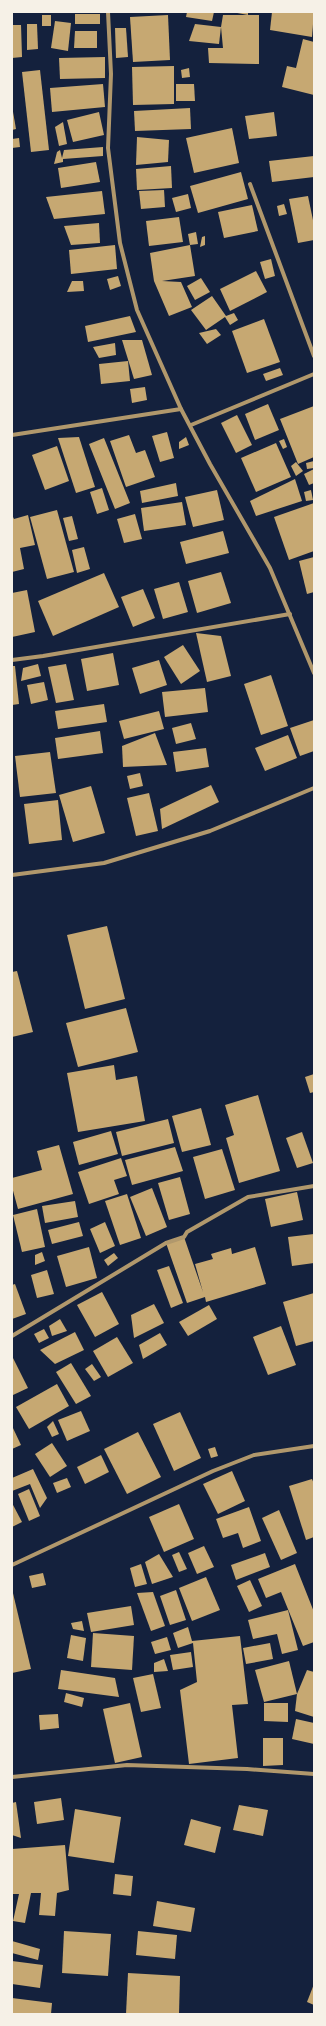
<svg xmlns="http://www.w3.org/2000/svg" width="326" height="2026" font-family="Karla,sans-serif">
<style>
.building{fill:#c6a872}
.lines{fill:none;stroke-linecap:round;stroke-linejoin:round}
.minor{stroke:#b1986c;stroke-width:4}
</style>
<rect width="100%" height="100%" fill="#14213d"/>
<g class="building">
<polygon points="187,12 214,12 212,21 186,17"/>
<polygon points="232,12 248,12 248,15"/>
<polygon points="272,12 314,12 312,37 270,30"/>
<rect x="75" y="14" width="25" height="10"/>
<rect x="42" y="15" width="9" height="11"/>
<polygon points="168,15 170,60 133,62 130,17"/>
<polygon points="223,15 259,15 259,64 209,63 208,48 223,48 221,27"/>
<polygon points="55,21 71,23 68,51 51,48"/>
<polygon points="27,24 37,24 38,49 27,50"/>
<polygon points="195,24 221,27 219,44 189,41"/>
<polygon points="12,25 21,25 22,57 12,58"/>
<polygon points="115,28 126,28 128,57 116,58"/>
<polygon points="75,31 97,31 97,48 74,48"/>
<polygon points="303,39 314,42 314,95 282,87 287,66 296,68"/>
<polygon points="105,57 105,78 60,79 59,58"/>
<polygon points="174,66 174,104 133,105 132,67"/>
<polygon points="189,68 190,77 182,78 181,70"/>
<polygon points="40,70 49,150 31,152 22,72"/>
<polygon points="103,84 105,107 52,112 50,88"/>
<polygon points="176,84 194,84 195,101 176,101"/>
<polygon points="12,106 16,129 12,130"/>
<polygon points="190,108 191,129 135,131 134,111"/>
<polygon points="99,112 104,135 73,142 67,120"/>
<polygon points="274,112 277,136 249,139 245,116"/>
<polygon points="63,122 67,144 59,146 55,127"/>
<polygon points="232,128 239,163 194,173 186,138"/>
<polygon points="137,137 169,140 168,162 136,165"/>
<polygon points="19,138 20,147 12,148 12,139"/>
<polygon points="103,147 103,156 63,159 63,162 54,164 57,152 60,150 62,158 64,150"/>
<polygon points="314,156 314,177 272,182 269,161"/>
<polygon points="96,162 100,182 61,188 58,168"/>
<polygon points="171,166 172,188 137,190 136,169"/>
<polygon points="241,172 248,199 198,213 190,186"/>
<polygon points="164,190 165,207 141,209 139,191"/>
<polygon points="102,191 105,214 54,219 46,197"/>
<polygon points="188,194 191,208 176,212 172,198"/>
<polygon points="308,196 314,225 314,240 298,243 289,199"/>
<polygon points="284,204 287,214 279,216 277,206"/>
<polygon points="252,205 258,231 224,238 218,212"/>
<polygon points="179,217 183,242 149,246 146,221"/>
<polygon points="99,223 100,243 71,245 64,226"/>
<polygon points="196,232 198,244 190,245 188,234"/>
<polygon points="205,236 205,245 200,247 202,237"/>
<polygon points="115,245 117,269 71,274 69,250"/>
<polygon points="190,245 195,276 162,281 181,282 192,307 169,316 154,281 150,253"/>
<polygon points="271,259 275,276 265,279 260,262"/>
<polygon points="256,271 267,292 230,311 220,289"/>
<polygon points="118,276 121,286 110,290 107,279"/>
<polygon points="201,278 210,292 195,300 187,286"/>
<polygon points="72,281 83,281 84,291 67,292"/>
<polygon points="212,296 226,316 234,313 238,320 230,325 225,317 206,330 191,310"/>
<polygon points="130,316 136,332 88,342 85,326"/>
<polygon points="264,319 280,362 247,373 232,331"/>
<polygon points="216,329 221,335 207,344 199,333"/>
<polygon points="122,340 142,340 152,375 134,379"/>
<polygon points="115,343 116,355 99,358 93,347"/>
<polygon points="128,361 130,381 101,384 99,364"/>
<polygon points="280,368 283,375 266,381 263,374"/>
<polygon points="145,387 147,400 132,403 130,389"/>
<polygon points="268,404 279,430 255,440 245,414"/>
<polygon points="314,406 314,457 298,464 280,419"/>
<polygon points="237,415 252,445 236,453 221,423"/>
<polygon points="167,432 174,458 160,462 152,436"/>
<polygon points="129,435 136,453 145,450 155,477 126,487 110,441"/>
<polygon points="79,437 95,487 76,493 58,438"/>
<polygon points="186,437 189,445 179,449 179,442"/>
<polygon points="104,438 130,503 115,509 89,444"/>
<polygon points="284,439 287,447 283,449 279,441"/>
<polygon points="276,443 291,477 256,492 241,458"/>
<polygon points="57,446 69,481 45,490 32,455"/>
<polygon points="314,461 314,468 307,469 306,463"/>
<polygon points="296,462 303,471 296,476 291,466"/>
<polygon points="314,469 314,483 309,485 304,474"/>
<polygon points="295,479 302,501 256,516 250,501"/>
<polygon points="176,483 178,496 142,503 140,491"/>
<polygon points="102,488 109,510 97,514 90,492"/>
<polygon points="217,490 224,520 193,527 185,497"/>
<polygon points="311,490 313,500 306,501 304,492"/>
<polygon points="182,502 186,525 144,531 141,508"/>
<polygon points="314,503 314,551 289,560 274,517"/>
<polygon points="57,510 74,572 47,579 30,517"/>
<polygon points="135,514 142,539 124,543 117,519"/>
<polygon points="12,515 14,519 28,515 35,545 20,548 24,569 12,572"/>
<polygon points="72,516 78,539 69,541 63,518"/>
<polygon points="223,531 229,553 186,564 180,542"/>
<polygon points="84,547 90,569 77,573 72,550"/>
<polygon points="314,557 314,592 307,594 299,561"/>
<polygon points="221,572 231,603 197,613 188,581"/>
<polygon points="104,573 119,607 53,636 38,601"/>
<polygon points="179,582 188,612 163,619 154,589"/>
<polygon points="143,589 155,618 133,627 121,597"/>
<polygon points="27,590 35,632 12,637 12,593"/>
<polygon points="196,633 221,636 231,676 207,682"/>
<polygon points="183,645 200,671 181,684 164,657"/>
<polygon points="113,653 119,685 87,691 81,659"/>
<polygon points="159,660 167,685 140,694 132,668"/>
<polygon points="38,664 41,676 21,681 23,668"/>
<polygon points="66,664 74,700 56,703 48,667"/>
<polygon points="12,666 15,666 19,704 12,705"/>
<polygon points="271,675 288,726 261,735 244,684"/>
<polygon points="44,682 48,700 31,704 27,685"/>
<polygon points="205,688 208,712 165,717 162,692"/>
<polygon points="104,704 107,722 58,729 55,711"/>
<polygon points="159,711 164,729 124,739 119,721"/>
<polygon points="314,720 314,751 300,756 290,728"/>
<polygon points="191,723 196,739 176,744 172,728"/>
<polygon points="100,731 103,753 58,759 55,738"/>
<polygon points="155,733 167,765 123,767 122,746"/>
<polygon points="288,735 297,758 265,771 255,748"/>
<polygon points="206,748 209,767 176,772 173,752"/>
<polygon points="50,752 56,793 20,797 15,756"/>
<polygon points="140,773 143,786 130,789 127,776"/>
<polygon points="211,785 219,802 162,829 160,809"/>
<polygon points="91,786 105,833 73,842 59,795"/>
<polygon points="149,793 158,831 136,836 127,798"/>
<polygon points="58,800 62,840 29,844 24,804"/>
<polygon points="107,926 125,999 85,1009 67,935"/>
<polygon points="17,971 33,1032 12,1037 12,972"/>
<polygon points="126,1008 138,1052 78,1067 66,1023"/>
<polygon points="114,1065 116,1080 137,1076 145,1121 78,1132 67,1073"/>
<polygon points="314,1074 314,1092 310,1093 305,1077"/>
<polygon points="258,1095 280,1171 239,1183 226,1138 234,1135 225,1105"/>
<polygon points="201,1108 211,1145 182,1152 172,1116"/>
<polygon points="168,1119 174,1143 122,1156 116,1132"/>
<polygon points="111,1131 118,1154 79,1165 73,1142"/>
<polygon points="302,1132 313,1163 297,1168 286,1138"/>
<polygon points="59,1145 73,1194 18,1209 12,1187 12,1178 42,1170 37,1151"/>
<polygon points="175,1147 183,1171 132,1185 125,1160"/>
<polygon points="222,1149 235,1190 205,1199 193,1157"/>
<polygon points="121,1158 127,1176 114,1180 119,1194 89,1204 78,1172"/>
<polygon points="180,1177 190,1214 169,1220 158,1183"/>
<polygon points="152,1188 167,1227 146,1236 130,1197"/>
<polygon points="297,1192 303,1220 271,1227 265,1199"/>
<polygon points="127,1194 141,1238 120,1245 105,1201"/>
<polygon points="75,1201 78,1217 45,1223 42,1206"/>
<polygon points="37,1209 45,1247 22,1252 13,1215"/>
<polygon points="79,1222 83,1236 52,1244 48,1230"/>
<polygon points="105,1222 115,1246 100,1253 90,1229"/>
<polygon points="314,1234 314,1263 292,1266 288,1237"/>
<polygon points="184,1237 203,1292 195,1264 213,1259 211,1254 231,1248 232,1254 255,1247 266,1284 206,1302 205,1297 187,1303 166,1243"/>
<polygon points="89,1247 97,1278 66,1287 57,1256"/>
<polygon points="42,1252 45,1261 35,1265 35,1255"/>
<polygon points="114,1253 118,1258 108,1266 104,1260"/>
<polygon points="169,1266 183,1303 171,1308 157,1270"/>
<polygon points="47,1270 54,1294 37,1298 31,1275"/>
<polygon points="15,1284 26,1314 12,1319 12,1285"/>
<polygon points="102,1292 119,1324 95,1337 77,1305"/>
<polygon points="314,1293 314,1341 296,1346 283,1302"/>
<polygon points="154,1304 164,1323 134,1338 131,1315"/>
<polygon points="209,1305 217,1319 188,1336 179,1322"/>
<polygon points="60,1319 67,1331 52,1336 49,1326"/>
<polygon points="281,1326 296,1365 268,1375 253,1337"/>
<polygon points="44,1329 49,1338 39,1343 34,1334"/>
<polygon points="75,1332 84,1350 55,1364 40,1350"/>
<polygon points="160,1333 167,1345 143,1359 139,1345"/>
<polygon points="117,1337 133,1363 108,1377 93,1351"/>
<polygon points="12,1356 28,1388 13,1395 12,1393"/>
<polygon points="71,1363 91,1396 76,1404 56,1372"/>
<polygon points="92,1364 101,1377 94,1381 85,1369"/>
<polygon points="57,1384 69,1406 29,1429 16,1407"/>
<polygon points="81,1411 90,1431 67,1441 58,1420"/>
<polygon points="180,1412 201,1458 174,1471 153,1424"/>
<polygon points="53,1421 59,1434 52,1437 47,1427"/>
<polygon points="12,1426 21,1445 12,1449"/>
<polygon points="138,1432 161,1477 127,1494 104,1449"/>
<polygon points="52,1443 67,1466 50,1477 35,1454"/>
<polygon points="215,1447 218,1456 211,1458 208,1449"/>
<polygon points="101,1455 109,1472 85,1484 77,1467"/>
<polygon points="33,1469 47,1498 40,1508 30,1484 12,1491 12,1478"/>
<polygon points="232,1471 245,1501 218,1514 203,1484"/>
<polygon points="67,1478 71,1487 57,1493 53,1483"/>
<polygon points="312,1479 314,1484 314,1537 306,1540 289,1486"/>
<polygon points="29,1489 40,1516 29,1521 18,1494"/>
<polygon points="12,1503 22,1522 12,1527"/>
<polygon points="179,1504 194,1539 164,1552 149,1517"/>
<polygon points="249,1507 261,1541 243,1548 238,1533 223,1538 216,1519"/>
<polygon points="279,1510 297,1553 281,1560 262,1518"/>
<polygon points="204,1546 214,1567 197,1574 188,1553"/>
<polygon points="179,1552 187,1569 179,1572 172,1555"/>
<polygon points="265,1553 270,1567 236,1580 231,1565"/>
<polygon points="159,1554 173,1577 152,1584 145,1562"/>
<polygon points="141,1564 147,1584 135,1587 130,1568"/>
<polygon points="295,1564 314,1612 314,1642 303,1646 281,1592 266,1598 258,1579"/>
<polygon points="43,1573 46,1585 32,1588 29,1576"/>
<polygon points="206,1577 220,1610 192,1621 179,1588"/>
<polygon points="250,1580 262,1606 249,1612 237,1586"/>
<polygon points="12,1589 31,1669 12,1673"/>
<polygon points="176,1590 186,1620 170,1625 160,1596"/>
<polygon points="153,1592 165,1626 151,1631 137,1593"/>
<polygon points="131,1606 134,1625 91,1632 87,1613"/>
<polygon points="288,1610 298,1650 282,1654 277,1634 253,1639 248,1620"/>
<polygon points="82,1621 84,1631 73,1629 71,1623"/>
<polygon points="188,1627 192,1641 240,1636 248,1704 232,1705 238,1758 189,1764 180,1690 197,1682 193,1643 178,1648 173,1633"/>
<polygon points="93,1633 134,1636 132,1670 91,1667"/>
<polygon points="71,1635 86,1638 83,1661 67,1658"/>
<polygon points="167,1637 171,1650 155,1654 151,1642"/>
<polygon points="270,1643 273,1659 246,1664 243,1648"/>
<polygon points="191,1652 193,1667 173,1670 170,1655"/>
<polygon points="164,1659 168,1671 154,1672 154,1663"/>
<polygon points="289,1661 297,1694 264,1702 255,1670"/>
<polygon points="61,1670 115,1678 119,1697 58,1689"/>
<polygon points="307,1670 314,1672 314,1717 295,1711 297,1694"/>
<polygon points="153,1674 161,1708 141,1712 133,1678"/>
<polygon points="66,1693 84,1698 82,1707 64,1702"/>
<polygon points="130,1703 142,1757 115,1763 103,1709"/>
<polygon points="264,1703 288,1703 288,1722 264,1721"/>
<polygon points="58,1714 59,1728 40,1730 39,1715"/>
<polygon points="296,1719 314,1723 314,1744 292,1739"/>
<polygon points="263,1738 283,1738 283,1765 263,1766"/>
<polygon points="61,1798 64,1820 37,1824 34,1802"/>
<polygon points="16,1802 21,1838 12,1835 12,1803"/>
<polygon points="239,1805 268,1810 263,1836 233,1830"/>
<polygon points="75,1809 121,1817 114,1863 68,1856"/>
<polygon points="191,1819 221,1827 215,1853 184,1845"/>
<polygon points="65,1845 69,1890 57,1893 55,1916 39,1915 41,1893 31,1893 25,1923 13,1921 19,1894 12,1894 12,1849"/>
<polygon points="115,1874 133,1876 131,1896 113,1894"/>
<polygon points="157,1901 195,1908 191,1932 153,1926"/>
<polygon points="64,1931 111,1934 108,1976 62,1973"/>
<polygon points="138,1931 177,1935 175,1959 136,1955"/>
<polygon points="12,1941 40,1949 38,1960 12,1953"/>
<polygon points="12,1961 43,1965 40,1988 12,1984"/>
<polygon points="128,1973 180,1976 179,2014 126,2014"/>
<polygon points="314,1984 314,2005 307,2002"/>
<polygon points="12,1998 52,2003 51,2014 12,2014"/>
</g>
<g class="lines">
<g class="minor">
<polyline points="108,12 111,74 108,148 120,243 137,310 181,409 210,464 270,568 314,673"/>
<polyline points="250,184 314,356"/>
<polyline points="191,425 314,374"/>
<polyline points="12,435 181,409"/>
<polyline points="12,660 43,656 290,614"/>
<polyline points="12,875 104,863 210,831 314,788"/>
<polyline points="12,1336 166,1243 184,1237 187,1232 248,1197 314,1186"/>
<polyline points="12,1565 213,1471 254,1455 314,1446"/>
<polyline points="12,1777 127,1765 247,1769 314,1774"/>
</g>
</g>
<rect width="326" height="2026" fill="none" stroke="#f6f1e7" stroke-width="26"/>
</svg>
